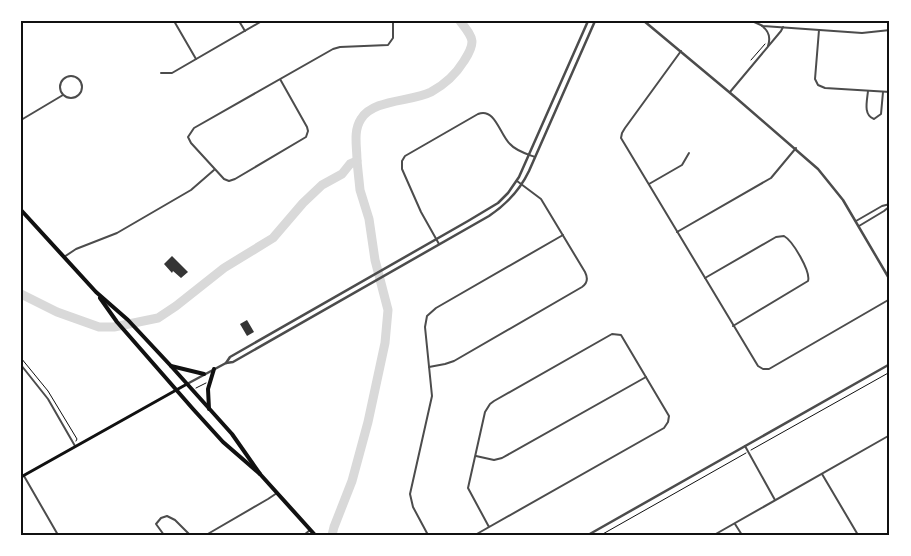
<svg xmlns="http://www.w3.org/2000/svg" width="911" height="556" font-family="Cabin,sans-serif">
<style>
.lines{fill:none;stroke-linecap:round;stroke-linejoin:round}
.river{stroke:#d9d9d9;stroke-width:9}
.building{fill:#353535}
.path{stroke:#111;stroke-width:1}
.minor{stroke:#4c4c4c;stroke-width:2}
.tertiary{stroke:#4c4c4c;stroke-width:2.5}
.secondary{stroke:#111;stroke-width:3}
.trunk{stroke:#111;stroke-width:4}
.neatline{fill:none;stroke:#111;stroke-width:2}
</style>
<rect width="100%" height="100%" fill="#fff"/>
<g class="lines">
<g class="river">
<path d="M21,294L57,312L99,327H114L158,318L176,306L224,268L273,238L303,203L322,185L342,174L350,164L357,161C357,147 353,131 361,119C373,99 411,102 431,92C444,85 456,74 464,61C477,41 473,38 460,21"/>
<polyline points="332,535 334,527 352,481 368,422 385,343 388,310 375,260 369,219 360,190 357,161"/>
</g>
</g>
<g class="building">
<polygon points="172,256 188,272 181,278 173,271 172,273 164,264"/>
<polygon points="247,320 254,332 247,336 240,324"/>
</g>
<g class="lines">
<g class="path">
<polyline points="751,60 765,44"/>
<polyline points="21,358 48,391 77,439 76,441"/>
<polyline points="196,388 206,383"/>
<polyline points="751,450 890,372"/>
<polyline points="601,535 746,453"/>
</g>
<g class="minor">
<polyline points="174,21 196,59"/>
<polyline points="239,21 245,31"/>
<polyline points="513,21 520,21"/>
<polyline points="752,21 763,26 862,33 890,30"/>
<path d="M762,26C769,31 771,37 768,46"/>
<polyline points="819,30 815,79 818,85 825,88 890,92"/>
<polyline points="681,51 625,128 622,133 621,138 758,366 763,369 769,369 890,299"/>
<polyline points="161,73 172,73 262,21"/>
<circle cx="71" cy="87" r="11"/>
<polyline points="280,79 307,127 308,131 306,137 235,179 229,181 224,179 191,143 188,137 194,128 333,49 340,47 388,45 393,38 393,21"/>
<path d="M868,91C867,101 863,115 874,119L881,114L883,92"/>
<polyline points="730,92 781,31 783,27"/>
<polyline points="21,120 63,95"/>
<polyline points="649,184 682,165 689,153"/>
<polyline points="856,221 882,206 890,204"/>
<polyline points="859,226 884,211 890,206"/>
<polyline points="677,232 771,178 796,148"/>
<path d="M439,244L421,212L402,169V161L405,156L478,114C495,107 500,135 510,144C516,151 527,154 535,157"/>
<polyline points="64,257 76,249 117,233 191,190 214,170"/>
<path d="M705,278L776,237L784,236C793,241 811,272 808,281L733,326"/>
<polyline points="21,365 48,399 75,446"/>
<path d="M429,367L445,364L454,361L582,287C588,283 588,278 585,272L541,199L517,181"/>
<polyline points="745,446 775,500"/>
<polyline points="476,456 494,460 502,458 646,377"/>
<polyline points="822,474 858,535"/>
<polyline points="24,476 58,535"/>
<polyline points="735,524 742,535"/>
<polyline points="164,535 156,524 161,518 167,516 175,520 190,535"/>
<polyline points="206,535 268,499 277,493"/>
<polyline points="304,535 310,530"/>
<polyline points="428,535 413,507 410,494 432,396 425,327 427,316 436,308 563,235"/>
<polyline points="475,535 664,428 668,422 669,416 621,335 612,334 494,401 490,404 485,412 468,488 489,527"/>
<polyline points="714,535 890,435"/>
</g>
<g class="tertiary">
<polyline points="644,21 735,97 818,169 843,200 890,280"/>
<polyline points="226,363 230,357 468,221 498,203 508,193 519,177 588,21"/>
<path d="M187,384L226,363L233,362L489,216C507,204 520,190 529,171L595,21"/>
<polyline points="588,535 890,364"/>
</g>
<polyline class="secondary" points="21,477 187,384"/>
<g class="trunk">
<polyline points="21,210 96,292 128,320 171,366 232,434 260,474"/>
<polyline points="100,298 117,322 193,409 223,442 260,474 315,535"/>
<polyline points="171,366 204,374"/>
<polyline points="209,409 208,389 214,369"/>
</g>
</g>
<rect width="911" height="556" fill="none" stroke="#ffffff" stroke-width="45"/>
<rect x="22" y="22" width="866" height="512" class="neatline"/>
</svg>
